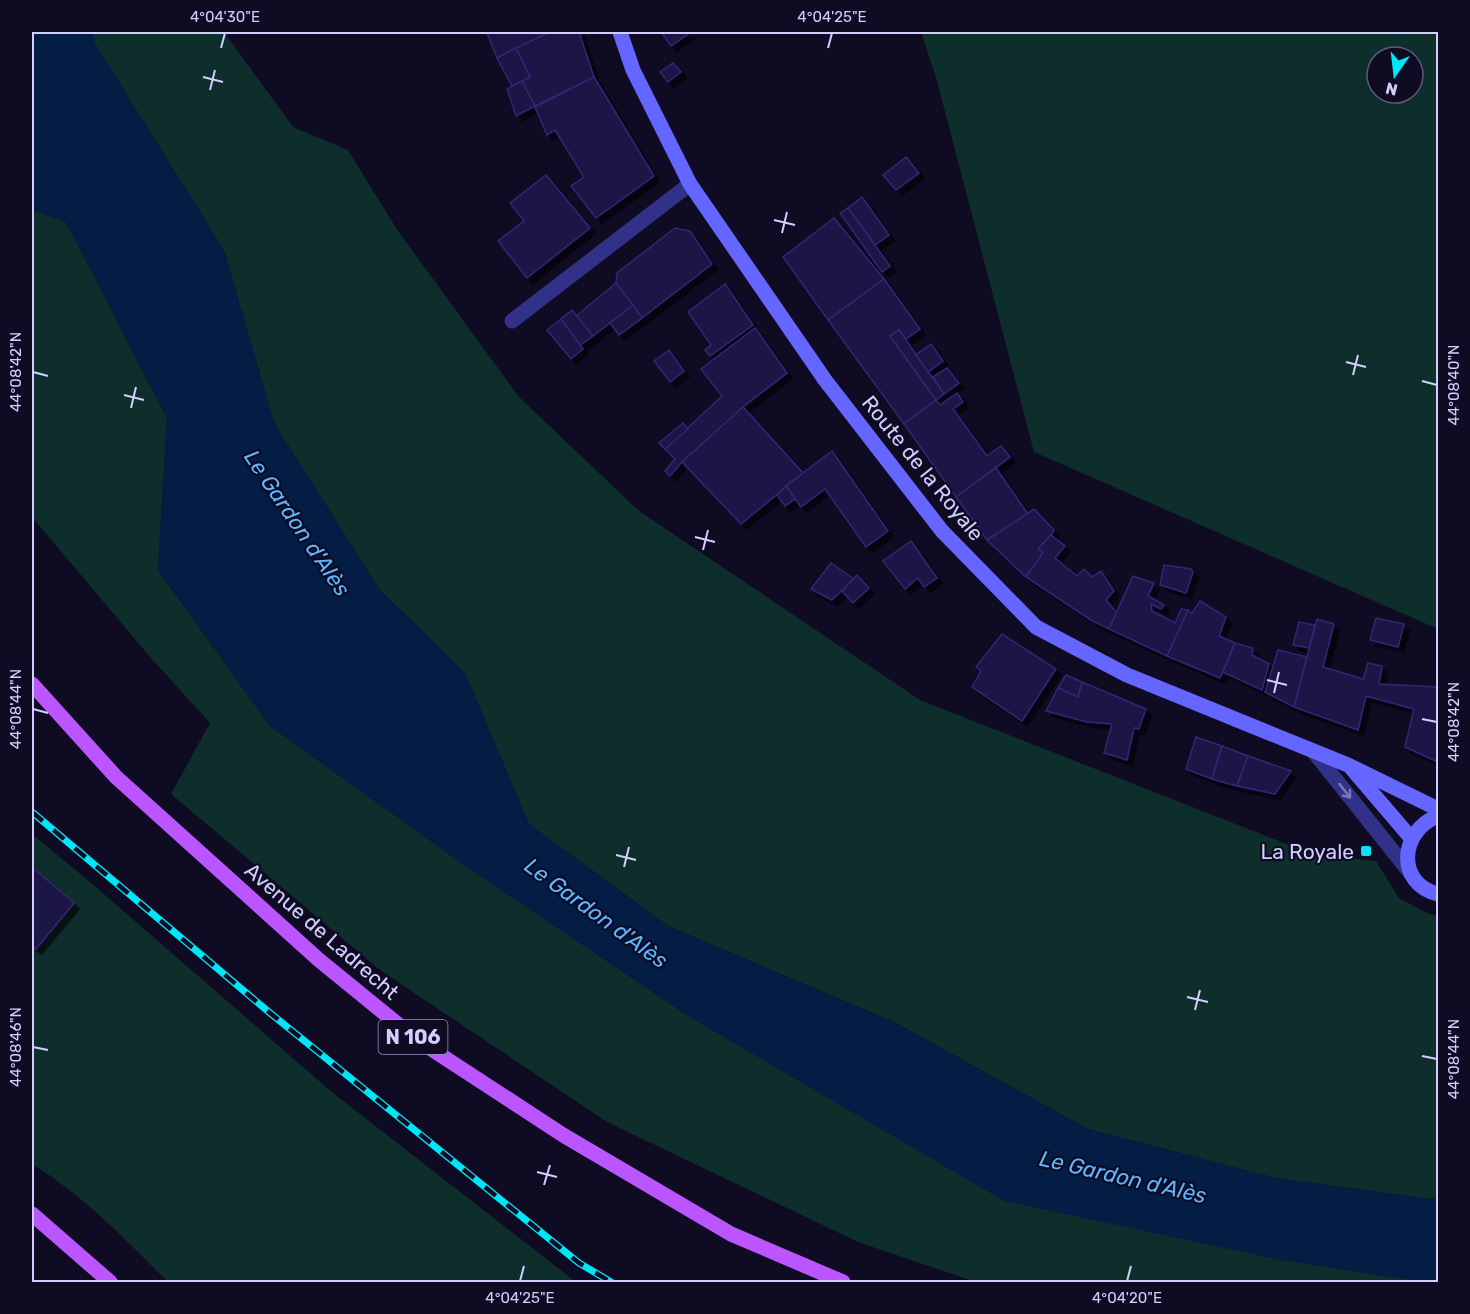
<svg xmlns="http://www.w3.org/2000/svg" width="1470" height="1314" font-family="Rubik,sans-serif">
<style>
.green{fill:#0e2e2c;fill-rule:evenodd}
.water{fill:#041d44}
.building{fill:#1e1546;stroke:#332575;stroke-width:1.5;filter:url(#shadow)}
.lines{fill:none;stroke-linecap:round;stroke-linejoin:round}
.service{stroke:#323188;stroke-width:15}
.secondary{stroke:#6565ff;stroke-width:15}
.primary{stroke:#b5f;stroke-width:15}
.rail-casing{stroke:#00e6f9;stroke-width:7}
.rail{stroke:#0f0b23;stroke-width:4.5;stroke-dasharray:14;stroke-linecap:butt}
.oneway{stroke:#7a78be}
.ticks{fill:none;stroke:#d2ceff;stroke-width:2}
.poi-dot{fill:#00e6f9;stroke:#0f0b23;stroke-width:2}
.labels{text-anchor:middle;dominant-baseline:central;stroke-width:4.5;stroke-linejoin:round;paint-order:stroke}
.shield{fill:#0f0b23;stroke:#9894bd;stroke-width:1.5}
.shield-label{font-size:20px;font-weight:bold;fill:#d2ceff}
.street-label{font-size:21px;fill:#d2ceff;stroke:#0f0b23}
.poi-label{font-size:21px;fill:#d2ceff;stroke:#0f0b23;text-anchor:end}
.water-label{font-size:22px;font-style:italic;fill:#5cb7ff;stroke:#0f0b23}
.neatline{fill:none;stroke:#d2ceff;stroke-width:2}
.ticks-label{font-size:15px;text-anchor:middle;fill:#d2ceff}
</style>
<defs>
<filter id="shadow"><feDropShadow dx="5.5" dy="5.5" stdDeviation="0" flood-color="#0009"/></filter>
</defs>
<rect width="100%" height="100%" fill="#0f0b23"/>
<g class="green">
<polygon points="92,32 224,32 293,127 348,150 396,228 519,397 639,511 920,700 1312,854 1376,861 1399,898 1429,914 1438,916 1438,1200 1276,1178 1088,1129 894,1022 668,926 529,824 465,673 379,589 274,423 224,250 95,44"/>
<path d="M921,32H1438V629L1034,452L937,81ZM1377,57H1413V93H1377Z"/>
<polygon points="32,210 66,222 167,418 158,570 270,726 470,869 693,1019 1276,1259 1426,1282 976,1282 858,1242 607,1122 380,970 171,794 210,723 151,658 32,517"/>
<path d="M32,834L90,882L333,1093L576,1282H168C126,1240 83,1195 32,1164Z"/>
</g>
<polygon class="water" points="32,32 92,32 95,44 224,250 274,423 379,589 465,673 529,824 668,926 894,1022 1088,1129 1276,1178 1438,1200 1438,1282 1426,1282 1276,1259 1004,1201 693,1019 470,869 270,726 158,570 167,418 66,222 32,210"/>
<g class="building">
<polygon points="490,32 550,32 497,58 487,33"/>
<polygon points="550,32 579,32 594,77 535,106 522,81 530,77 516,48"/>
<polygon points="661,32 691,32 671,46"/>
<polygon points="516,48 530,77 512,86 497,58"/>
<polygon points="673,63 681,72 668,82 660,72"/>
<polygon points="594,77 654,176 596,218 571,186 584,177 555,130 547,135 535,107"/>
<polygon points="522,81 535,106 516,116 507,89"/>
<polygon points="906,157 919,173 896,190 883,175"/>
<polygon points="546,175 590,228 527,278 498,241 524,221 510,203"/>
<polygon points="862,197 889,235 875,245 848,208"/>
<polygon points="848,208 890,266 882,272 840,213"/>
<polygon points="834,218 884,279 828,320 783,257"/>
<polygon points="675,228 690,231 712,264 642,318 616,283 617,273"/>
<polygon points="884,279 920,329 906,339 899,330 890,336 936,400 904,424 828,320"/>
<polygon points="616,283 633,305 593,336 576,316"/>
<polygon points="725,284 753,325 710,356 705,350 711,345 688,312"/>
<polygon points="633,305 642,318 619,335 610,323"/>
<polygon points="572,310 593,336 580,345 561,319"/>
<polygon points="561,319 583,349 571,359 547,330"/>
<polygon points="755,328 787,373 743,407 682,462 670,476 665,471 675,459 665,449 722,396 701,369"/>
<polygon points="899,330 944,394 936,400 890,336"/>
<polygon points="931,344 943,361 928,372 916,355"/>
<polygon points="669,350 684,371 670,382 654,361"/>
<polygon points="947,368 959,383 944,394 933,377"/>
<polygon points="957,393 963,402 953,409 987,456 1001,446 1010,457 956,497 904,424 936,400 940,405"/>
<polygon points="743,407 803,473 741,524 682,462"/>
<polygon points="683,423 688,429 665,449 659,443"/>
<polygon points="832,451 888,531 866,547 825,489 801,507 786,486"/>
<polygon points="996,468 1028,514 987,540 956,497"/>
<polygon points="786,486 795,499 785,506 777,495"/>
<polygon points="1034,509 1054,530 1051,535 1038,549 1043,553 1026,577 987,540"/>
<polygon points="1051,535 1065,546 1055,558 1077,576 1084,569 1092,577 1101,571 1114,591 1106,600 1117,613 1109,629 1091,620 1026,577 1043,553 1038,549"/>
<polygon points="911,541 937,578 924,587 918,578 905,589 883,561"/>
<polygon points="831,563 854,579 832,600 811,589"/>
<polygon points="1164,565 1191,569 1193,572 1186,593 1160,585"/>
<polygon points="857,575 869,588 853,603 842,591"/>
<polygon points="1133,576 1154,583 1148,596 1164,605 1161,609 1151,604 1152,611 1175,623 1181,609 1188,610 1167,656 1109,629"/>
<polygon points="1200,601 1226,617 1219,636 1235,643 1220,678 1167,656 1188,610 1192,613"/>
<polygon points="1376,618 1404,624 1398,647 1370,640"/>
<polygon points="1317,619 1334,624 1323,667 1363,679 1368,663 1382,666 1379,684 1438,687 1438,762 1405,747 1414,709 1366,696 1358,730 1294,707"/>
<polygon points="1299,622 1315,625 1309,648 1293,645"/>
<polygon points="1002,634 1056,669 1022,721 972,687 981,671 976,667"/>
<polygon points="1235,643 1253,648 1252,655 1269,664 1262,690 1223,672"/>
<polygon points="1278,650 1307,657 1294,707 1265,692"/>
<polygon points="1066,675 1082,682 1078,697 1058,688"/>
<polygon points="1082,682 1146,709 1139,729 1134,728 1127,760 1104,753 1112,724 1087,722 1046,711 1058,688 1078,697"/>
<polygon points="1196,737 1222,746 1212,779 1186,769"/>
<polygon points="1222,746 1248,756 1237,786 1212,779"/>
<polygon points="1248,756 1291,771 1275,794 1237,786"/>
<polygon points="32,867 74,903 36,949 32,945"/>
</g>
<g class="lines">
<g class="service">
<polyline points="512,321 690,184"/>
<polyline points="1313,751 1412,875"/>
</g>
<g class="secondary">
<polyline points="620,32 633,70 690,184 825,380 942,531 1036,627 1127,675 1348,765 1438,809"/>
<polyline points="1352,769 1411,838"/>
<path d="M1438,816C1399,831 1396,884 1438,894"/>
</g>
<g class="primary">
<polyline points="32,684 116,777 319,960 416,1039 563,1135 731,1234 843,1282"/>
<polyline points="32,1214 110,1282"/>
</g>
<g class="rail-casing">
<polyline id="rail" points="32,812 270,1013 579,1263 611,1282"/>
</g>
<use href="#rail" class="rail"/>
</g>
<defs><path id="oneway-shaft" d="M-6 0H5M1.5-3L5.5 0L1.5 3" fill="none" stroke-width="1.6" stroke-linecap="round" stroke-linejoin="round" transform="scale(1.5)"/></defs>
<use class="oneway" href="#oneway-shaft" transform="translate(1345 791) rotate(52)"/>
<path class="ticks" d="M221,48L225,33M828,48L832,33M203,77L223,82M210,90L215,70M774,220L795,225M782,233L787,212M1346,362L1366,367M33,372L48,376M1353,375L1358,355M1422,381L1437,385M124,395L144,400M131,408L136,387M695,537L715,542M703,550L708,530M1267,680L1287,685M1274,693L1279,672M33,709L48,713M1422,719L1437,722M616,855L636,860M624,867L629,847M1187,997L1208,1002M1195,1010L1200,990M33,1047L48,1050M1422,1056L1437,1059M537,1172L557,1177M544,1185L550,1165M520,1281L524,1266M1127,1281L1131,1266"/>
<rect class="poi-dot" x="1360" y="845" width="12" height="12" rx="3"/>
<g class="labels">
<rect class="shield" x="378.5" y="1020" width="69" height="34" rx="4.5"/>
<g class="shield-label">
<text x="413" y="1037">N 106</text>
</g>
<g class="street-label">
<text transform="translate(923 468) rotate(51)">Route de la Royale</text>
<text transform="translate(322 931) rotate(41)">Avenue de Ladrecht</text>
</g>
<g class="poi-label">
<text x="1354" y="851">La Royale</text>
</g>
<g class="water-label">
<text transform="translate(297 523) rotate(56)">Le Gardon d'Alès</text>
<text transform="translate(596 913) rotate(36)">Le Gardon d'Alès</text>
<text transform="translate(1123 1177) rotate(13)">Le Gardon d'Alès</text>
</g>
</g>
<rect width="1470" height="1314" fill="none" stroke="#0f0b23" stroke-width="66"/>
<g transform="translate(1395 75) rotate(194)"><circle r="28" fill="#0f0b23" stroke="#5d597b" stroke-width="1.5"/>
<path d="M0-4.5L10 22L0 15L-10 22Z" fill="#00e6f9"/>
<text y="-9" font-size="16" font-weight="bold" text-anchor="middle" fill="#d2ceff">N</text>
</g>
<rect x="33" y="33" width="1404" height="1248" class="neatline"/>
<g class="ticks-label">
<text x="225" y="22">4°04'30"E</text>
<text x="832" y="22">4°04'25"E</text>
<text transform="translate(16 372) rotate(-90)" y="5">44°08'42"N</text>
<text transform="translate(1454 385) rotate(-90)" y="5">44°08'40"N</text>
<text transform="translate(16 709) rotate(-90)" y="5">44°08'44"N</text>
<text transform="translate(1454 722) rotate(-90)" y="5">44°08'42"N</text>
<text transform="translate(16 1047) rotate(-90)" y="5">44°08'46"N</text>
<text transform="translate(1454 1059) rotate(-90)" y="5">44°08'44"N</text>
<text x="520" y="1303">4°04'25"E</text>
<text x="1127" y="1303">4°04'20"E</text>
</g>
</svg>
